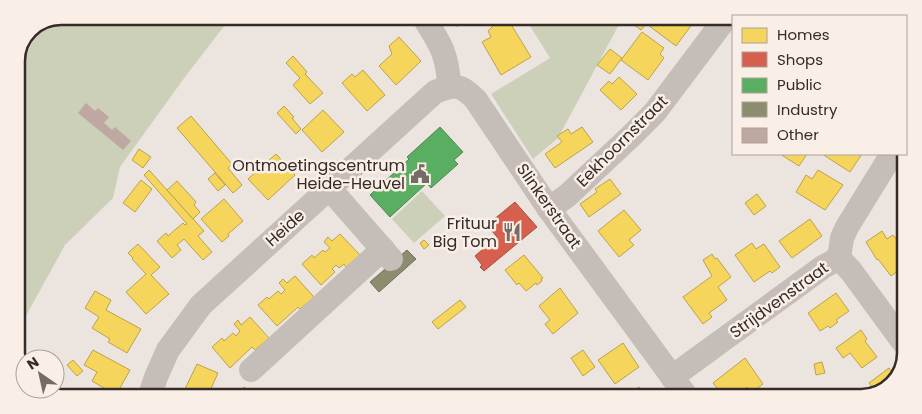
<svg xmlns="http://www.w3.org/2000/svg" width="922" height="414" font-family="Poppins,sans-serif">
<style>
.green{fill:#cdd0b9}
.homes{fill:#f6d55c;stroke:#bca24c}
.shops{fill:#d6604d;stroke:#a65042}
.public{fill:#5aae61;stroke:#4f8750}
.industry{fill:#8c8c6e;stroke:#726f59}
.building{fill:#bfa8a1}
.lines{fill:none;stroke-linecap:round;stroke-linejoin:round}
.minor{stroke:#c4bdb8;stroke-width:24}
.labels{text-anchor:middle;dominant-baseline:central;stroke-width:5;stroke-linejoin:round;paint-order:stroke}
.street-label{font-size:16px;fill:#352b27;stroke:#f9efe6}
.poi-label{font-size:16px;fill:#352b27;stroke:#f9efe6;text-anchor:end}
.rim{fill:none;stroke:#352b27;stroke-width:2.5}
</style>
<rect width="100%" height="100%" fill="#ece5df"/>
<g class="green">
<polygon points="61,16 231,17 182,81 120,167 113,198 65,245 16,334 16,77 38,29 42,24"/>
<polygon points="525,18 622,19 558,138 533,159 491,94 550,58"/>
<polygon points="422,191 445,216 414,243 392,219"/>
</g>
<g class="homes">
<polygon points="367,18 378,18 369,26 364,20"/>
<polygon points="501,18 507,18 531,57 501,75 482,42 491,37 488,31"/>
<polygon points="626,19 640,19 646,24 641,30"/>
<polygon points="653,19 688,19 693,23 676,46 648,25"/>
<polygon points="642,32 664,48 660,54 664,58 648,80 621,60"/>
<polygon points="399,37 421,61 396,85 379,66 392,54 389,46"/>
<polygon points="610,49 622,58 610,74 597,65"/>
<polygon points="293,56 307,72 305,74 323,93 310,104 293,85 300,78 286,63"/>
<polygon points="363,70 385,95 367,111 342,83 352,74 355,77"/>
<polygon points="619,77 637,94 621,110 600,90 609,81 612,84"/>
<polygon points="284,106 294,117 292,118 301,129 296,134 277,113"/>
<polygon points="323,110 344,132 322,152 302,130"/>
<polygon points="191,116 232,164 228,168 242,185 233,193 177,128"/>
<polygon points="582,127 593,142 555,168 545,154 562,142 557,136 568,129 571,134"/>
<polygon points="139,149 151,157 143,168 132,160"/>
<polygon points="276,154 295,175 268,200 248,179"/>
<polygon points="780,154 807,154 799,166"/>
<polygon points="822,154 862,154 850,172"/>
<polygon points="149,170 204,231 198,236 212,252 203,260 184,239 177,245 181,250 172,258 157,241 166,233 168,236 183,223 185,225 187,224 144,175"/>
<polygon points="818,170 843,185 825,210 796,192 806,175 812,179"/>
<polygon points="215,173 225,185 218,191 208,179"/>
<polygon points="610,179 621,194 589,217 580,204 597,192 595,189"/>
<polygon points="141,180 152,189 135,212 123,203"/>
<polygon points="177,181 196,202 194,205 200,212 193,219 167,190"/>
<polygon points="902,184 904,184 904,213 904,203 900,202"/>
<polygon points="757,194 766,206 754,215 745,203"/>
<polygon points="224,199 243,221 228,234 229,236 222,242 201,219"/>
<polygon points="624,210 641,230 629,240 634,245 619,257 598,231"/>
<polygon points="810,219 822,236 792,258 779,241"/>
<polygon points="882,231 887,239 893,235 904,249 903,267 891,276 878,259 877,260 866,242"/>
<polygon points="340,234 360,255 346,267 344,264 339,268 336,265 332,269 335,272 321,285 302,264 312,255 314,258 323,250 325,252 330,248 324,242 328,237 332,241"/>
<polygon points="424,240 429,245 424,249 420,243"/>
<polygon points="752,243 756,249 764,244 780,267 772,273 770,271 754,282 735,255"/>
<polygon points="138,244 160,267 151,275 169,294 146,314 126,292 146,274 132,259 133,258 128,253"/>
<polygon points="712,254 715,259 717,258 731,277 718,287 727,300 709,313 712,317 703,324 683,297 712,276 703,260"/>
<polygon points="524,255 543,278 541,279 542,281 537,285 536,283 526,291 519,283 517,285 505,270"/>
<polygon points="295,276 314,297 300,309 298,307 277,326 258,305 267,297 269,299 278,291 281,294 285,290 279,283 283,279 287,283"/>
<polygon points="903,284 903,294 898,287"/>
<polygon points="560,288 578,313 553,334 545,324 550,320 539,306"/>
<polygon points="95,291 111,300 106,310 141,329 127,353 108,342 110,339 92,328 99,317 85,308"/>
<polygon points="836,293 849,311 836,320 838,322 830,328 828,326 820,331 808,313"/>
<polygon points="460,300 466,307 438,329 432,322"/>
<polygon points="250,317 269,338 255,350 252,347 230,368 212,347 222,338 224,341 233,333 236,336 240,331 234,324 238,320 241,325"/>
<polygon points="861,330 867,339 865,341 877,357 862,368 850,353 843,358 836,348"/>
<polygon points="623,343 639,367 615,384 598,360"/>
<polygon points="93,350 130,370 116,395 92,381 97,372 84,365"/>
<polygon points="583,350 595,367 583,376 571,358"/>
<polygon points="745,358 763,384 751,393 747,387 740,393 743,397 724,397 713,383"/>
<polygon points="73,360 83,371 77,376 67,365"/>
<polygon points="822,362 825,373 816,375 814,364"/>
<polygon points="197,364 218,373 209,393 211,394 182,395"/>
<polygon points="889,368 896,378 885,390 877,393 869,383"/>
<polygon points="244,387 256,395 239,395"/>
<polygon points="639,387 646,397 625,397"/>
<polygon points="55,388 60,394 44,394 39,389"/>
<polygon points="809,391 815,398 804,397 802,396"/>
</g>
<g class="shops">
<polygon points="447,18 468,18 465,22 457,26 449,22"/>
<polygon points="515,202 537,227 484,271 480,267 482,265 475,256 497,237 487,225"/>
</g>
<polygon class="public" points="440,127 463,152 454,160 458,164 431,188 427,183 390,217 370,195 409,159 407,157"/>
<polygon class="industry" points="407,250 416,259 379,292 370,282"/>
<polygon class="building" points="86,103 95,111 98,108 109,117 104,123 112,130 115,127 131,141 123,150 78,113"/>
<g class="lines">
<g class="minor">
<path d="M424,18C440,43 448,55 449,86"/>
<polyline points="329,188 391,259"/>
<polyline points="549,209 568,195 630,137 655,112 725,19"/>
<polyline points="839,258 851,271 903,342"/>
<polyline points="251,370 383,249"/>
<polyline points="672,377 823,267 839,258 842,238 847,227 892,154"/>
<path d="M150,395L156,377L168,350L201,305L435,92C455,84 461,84 476,100L549,209L687,397"/>
</g>
</g>
<defs>
<g id="civic-bare" transform="scale(1.5)"><path d="M-.6-6.5H3V-4.5H.6V-3L4-1V1h2V6H-6V1h2V-1L-.6-3ZM-1.2 2.5V6h2.4V2.5Z" fill="#756c67" stroke="#f9efe6" stroke-width="2.5" paint-order="stroke"/></g>
<g id="restaurant-bare" transform="scale(1.5)"><path d="M-5-6h1v4h1v-4h1v4h1v-4h1v5L-1.5 .5V6h-2V.5L-5-1ZM5-6V6H3V1.5H1.5Q1.5-4 5-6Z" fill="#756c67" stroke="#f9efe6" stroke-width="2.5" paint-order="stroke"/></g>
</defs>
<g fill-rule="evenodd">
<use href="#civic-bare" x="420" y="174"/>
<use href="#restaurant-bare" x="512" y="232"/>
</g>
<g class="labels">
<g class="street-label">
<text transform="translate(622 141) rotate(-45)">Eekhoornstraat</text>
<text transform="translate(549 206) rotate(55)">Slinkerstraat</text>
<text transform="translate(285 228) rotate(-42)">Heide</text>
<text transform="translate(779 300) rotate(-36)">Strijdvenstraat</text>
</g>
<g class="poi-label">
<text x="405" y="165">Ontmoetingscentrum<tspan x="405" dy="18">Heide-Heuvel</tspan></text>
<text x="497" y="223">Frituur<tspan x="497" dy="18">Big Tom</tspan></text>
</g>
</g>
<path d="M0 0H922V414H0ZM61 25H861A36 36 0 0 1 897 61V353A36 36 0 0 1 861 389H61A36 36 0 0 1 25 353V61A36 36 0 0 1 61 25Z" fill="#f9efe6" fill-rule="evenodd"/>
<path class="rim" d="M61 25H861A36 36 0 0 1 897 61V353A36 36 0 0 1 861 389H61A36 36 0 0 1 25 353V61A36 36 0 0 1 61 25Z"/>
<rect x="732" y="15" width="175" height="140" fill="#f9efe6" stroke="#aba19a"/>
<rect x="742" y="28" width="25" height="15" fill="#f6d55c" stroke="#aba19a"/>
<text x="777" y="40" font-size="15" fill="#352b27">Homes</text>
<rect x="742" y="52" width="25" height="15" fill="#d6604d" stroke="#aba19a"/>
<text x="777" y="65" font-size="15" fill="#352b27">Shops</text>
<rect x="742" y="78" width="25" height="15" fill="#5aae61" stroke="#aba19a"/>
<text x="777" y="90" font-size="15" fill="#352b27">Public</text>
<rect x="742" y="102" width="25" height="15" fill="#8c8c6e" stroke="#aba19a"/>
<text x="777" y="115" font-size="15" fill="#352b27">Industry</text>
<rect x="742" y="128" width="25" height="15" fill="#bfa8a1" stroke="#aba19a"/>
<text x="777" y="140" font-size="15" fill="#352b27">Other</text>
<g transform="translate(40 374) rotate(326)"><circle r="24" fill="#f9efe6" stroke="#aba19a"/>
<path d="M0-4L9 19L0 12L-9 19Z" fill="#756c67"/>
<text y="-8" font-size="14" font-weight="bold" text-anchor="middle" fill="#352b27">N</text>
</g>
</svg>
